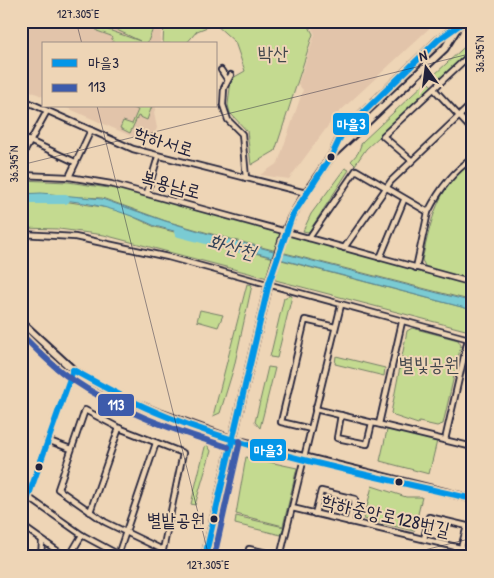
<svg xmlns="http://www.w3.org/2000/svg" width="494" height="578" font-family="'Patrick Hand','Poor Story',sans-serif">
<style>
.built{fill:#e2c4aa}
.green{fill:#c4da90;stroke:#737e66}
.water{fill:#7acbd3;stroke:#578796}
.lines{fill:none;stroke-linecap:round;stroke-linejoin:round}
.river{stroke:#7acbd3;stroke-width:10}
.street-casing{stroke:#22223b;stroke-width:8}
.secondary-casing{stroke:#22223b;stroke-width:10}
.street{stroke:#eed5b6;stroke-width:4.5}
.secondary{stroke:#eed5b6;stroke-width:6}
.bus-1-casing{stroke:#eed5b6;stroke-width:10}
.bus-2-casing{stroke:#eed5b6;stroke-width:10}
.bus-1{stroke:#0396e8;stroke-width:6}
.bus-2{stroke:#3d5bab;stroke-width:6}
.ticks{fill:none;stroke:#22223b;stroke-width:1;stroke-opacity:0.45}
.bus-dot{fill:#22223b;stroke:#eed5b6;stroke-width:2}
.labels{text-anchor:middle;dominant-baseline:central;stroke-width:4;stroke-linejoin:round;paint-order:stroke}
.bus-label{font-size:18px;fill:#22223b;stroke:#eed5b6;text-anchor:end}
.park-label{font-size:19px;fill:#42474c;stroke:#eed5b6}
.street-label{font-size:19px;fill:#22223b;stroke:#eed5b6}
.water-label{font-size:20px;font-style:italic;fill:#344459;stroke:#eed5b6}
.line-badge{stroke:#eed5b6;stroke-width:2}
.badge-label{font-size:14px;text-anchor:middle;font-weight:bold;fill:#fff}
.neatline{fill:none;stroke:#22223b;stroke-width:2}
.ticks-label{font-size:12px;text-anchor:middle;fill:#22223b}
</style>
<rect width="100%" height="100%" fill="#eed5b6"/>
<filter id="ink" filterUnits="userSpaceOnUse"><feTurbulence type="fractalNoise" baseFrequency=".02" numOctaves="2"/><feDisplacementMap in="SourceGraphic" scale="10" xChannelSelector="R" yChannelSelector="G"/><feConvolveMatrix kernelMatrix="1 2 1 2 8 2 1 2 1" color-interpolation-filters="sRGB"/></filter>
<g filter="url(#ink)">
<g class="built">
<polygon points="21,21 162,21 160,44 44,44 44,97 21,87"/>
<polygon points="308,21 437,21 336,115 289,179 260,175 278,163 303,90 298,84 315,34"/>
<polygon points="63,106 156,106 154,113 157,128 149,144"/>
</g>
<g class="green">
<path d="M98,21H156L147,44C134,44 126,41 114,44L111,36L97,31V26L140,41Z"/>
<polygon points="164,21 306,21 313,34 275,151 251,165 247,131 230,113 228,105 231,79 245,71 235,42 215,24 197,31 186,44 163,44"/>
<polygon points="473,39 473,49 439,81 434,75"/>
<polygon points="427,81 433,87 366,149 355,165 351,161 358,153 362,142"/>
<polygon points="130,106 152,106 147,120 138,116 130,133 120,128 123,121 132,124 138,110"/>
<path d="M473,160V280L426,268L422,260C432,218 436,189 473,160Z"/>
<polygon points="345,168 349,170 310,230 308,232 303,231 311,214"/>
<polygon points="21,180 68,182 122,190 473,285 473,301 226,238 166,221 102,198 21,194"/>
<polygon points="50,199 109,208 123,212 155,227 473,310 473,332 104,235 59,229 21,228 21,200"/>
<polygon points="247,284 252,285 234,367 220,413 213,416"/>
<polygon points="290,295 292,296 277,358 270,357 284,298"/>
<polygon points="200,310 223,315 218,327 197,321"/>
<polygon points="412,328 458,340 461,345 443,424 437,426 419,422 418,424 394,416 391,413 407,331"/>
<polygon points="336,356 385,368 384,376 335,364"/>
<polygon points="268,367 275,368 260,428 255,422"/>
<polygon points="388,426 437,441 429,474 380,461"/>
<polygon points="206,443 211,451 195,505 191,504"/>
<polygon points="246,457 297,468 283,526 236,514"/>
<polygon points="372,486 406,497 422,497 414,531 364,519"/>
<polygon points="236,516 284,527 281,535 235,524"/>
</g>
<path class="water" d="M41,193L102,199L165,221L219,237L469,301L473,303V310L155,226C113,206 68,196 21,200V194Z"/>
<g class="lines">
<g class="river">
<polyline points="21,199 65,199"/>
<polyline points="179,232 252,251"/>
</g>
<g class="street-casing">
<g id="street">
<polyline points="221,70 227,79"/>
<polyline points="231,75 224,88 223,105 228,120 242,134 246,178"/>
<polyline points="434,89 473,131"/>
<polyline points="21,99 133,149 306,193"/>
<polyline points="21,137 75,162"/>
<polyline points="21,158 47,111"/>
<polyline points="411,160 383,136 473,52"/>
<polyline points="21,175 69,177 111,184 473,283"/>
<polyline points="69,177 91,130"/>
<polyline points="147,193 158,157"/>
<polyline points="21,234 75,237 168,257 473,340"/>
<polyline points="309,238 356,170 428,212"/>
<polyline points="344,248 391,181 473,103"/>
<polyline points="380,258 404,200"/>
<path d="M416,268L428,212C439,190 452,172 473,158"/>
<polyline points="315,409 473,447"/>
<polygon points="85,410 119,428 183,453 163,550 105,522 58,489"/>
<polyline points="341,415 337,438 367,444 372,423"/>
<polyline points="379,424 402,322"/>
<polyline points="311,429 281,422 305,320 335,327"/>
<polyline points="47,440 71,449"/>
<polyline points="445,440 468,339"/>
<polyline points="21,492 82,535 123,557"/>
<polyline points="292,508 473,551"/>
<polyline points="90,512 119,428"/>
<polyline points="315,514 321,491 355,499 349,522"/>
<polyline points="21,518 73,370"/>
<polyline points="21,525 66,557"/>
<polyline points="424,539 429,517 467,526 461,548"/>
<polyline points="118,555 156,443"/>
<polyline points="41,557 42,541"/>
<polyline points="69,557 82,535"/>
<polyline points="247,557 249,549 281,556"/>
<polyline points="280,557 341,305"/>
</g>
</g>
<g class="secondary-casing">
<g id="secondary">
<polyline points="335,152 445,48 456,30"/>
<polyline points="21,322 73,370 114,394 159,413 231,439 473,499"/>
<polyline points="205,557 269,283 284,235 292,216 306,193 332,155 343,132 438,40 465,21"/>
</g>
</g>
<use href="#street" class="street"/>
<use href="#secondary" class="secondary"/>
<g class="bus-1-casing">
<g id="bus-1">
<path d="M73,370C104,387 135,404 168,417C266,456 370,475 473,499"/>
<polyline points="21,517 73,370"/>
<polyline points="205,557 269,283 292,216 332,155 343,132 438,40 465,21"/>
</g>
</g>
<g class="bus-2-casing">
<g id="bus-2">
<path d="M21,334C37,350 52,366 70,378C118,411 173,430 228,447"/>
<polyline points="214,557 240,441"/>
</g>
</g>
<use href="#bus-1" class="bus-1"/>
<use href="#bus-2" class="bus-2"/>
</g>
</g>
<path class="ticks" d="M76,21L82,44M468,21L473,39M97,106L209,557M21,165L473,53M396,557L473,538"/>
<g class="bus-dot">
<circle cx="331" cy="157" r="4.5"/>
<circle cx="39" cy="467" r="4.5"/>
<circle cx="399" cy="482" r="4.5"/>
<circle cx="214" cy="519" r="4.5"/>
</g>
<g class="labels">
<g class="bus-label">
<text x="205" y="519">별밭공원</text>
</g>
<g class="park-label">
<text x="273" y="53">박산</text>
<text x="429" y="364">별빛공원</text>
</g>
<g class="street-label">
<text transform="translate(164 141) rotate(17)">학하서로</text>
<text transform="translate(171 184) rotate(15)">복용남로</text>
<text transform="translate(386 515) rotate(13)">학하중앙로128번길</text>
</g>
<g class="water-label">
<text transform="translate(232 246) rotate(15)">화산천</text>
</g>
</g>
<g class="line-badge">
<rect x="332" y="112" width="38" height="24" rx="5" fill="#0396e8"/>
<rect x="97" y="393" width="38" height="24" rx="5" fill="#3d5bab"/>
<rect x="249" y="438" width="38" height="24" rx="5" fill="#0396e8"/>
</g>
<g class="badge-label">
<text x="351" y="129">마을3</text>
<text x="116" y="410">113</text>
<text x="268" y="455">마을3</text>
</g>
<rect width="494" height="578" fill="none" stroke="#eed5b6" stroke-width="55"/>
<rect x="42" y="42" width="175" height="65" fill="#eed5b6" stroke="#9c8d85"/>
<rect x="52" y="59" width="25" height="8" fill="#0396e8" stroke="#9c8d85"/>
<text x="88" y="68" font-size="15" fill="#22223b">마을3</text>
<rect x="52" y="84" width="25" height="8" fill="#3d5bab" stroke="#9c8d85"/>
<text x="88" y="92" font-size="15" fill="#22223b">113</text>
<g transform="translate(426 68) rotate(346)" stroke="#eed5b6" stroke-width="4" paint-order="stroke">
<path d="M0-4L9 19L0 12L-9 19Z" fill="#22223b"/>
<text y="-8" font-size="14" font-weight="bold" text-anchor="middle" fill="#22223b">N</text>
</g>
<rect x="28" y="28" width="438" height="522" class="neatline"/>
<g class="ticks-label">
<text x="78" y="18">127.305°E</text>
<text transform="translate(480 54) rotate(-90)" y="4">36.345°N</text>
<text transform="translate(14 164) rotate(-90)" y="4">36.345°N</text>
<text x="208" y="569">127.305°E</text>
</g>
</svg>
